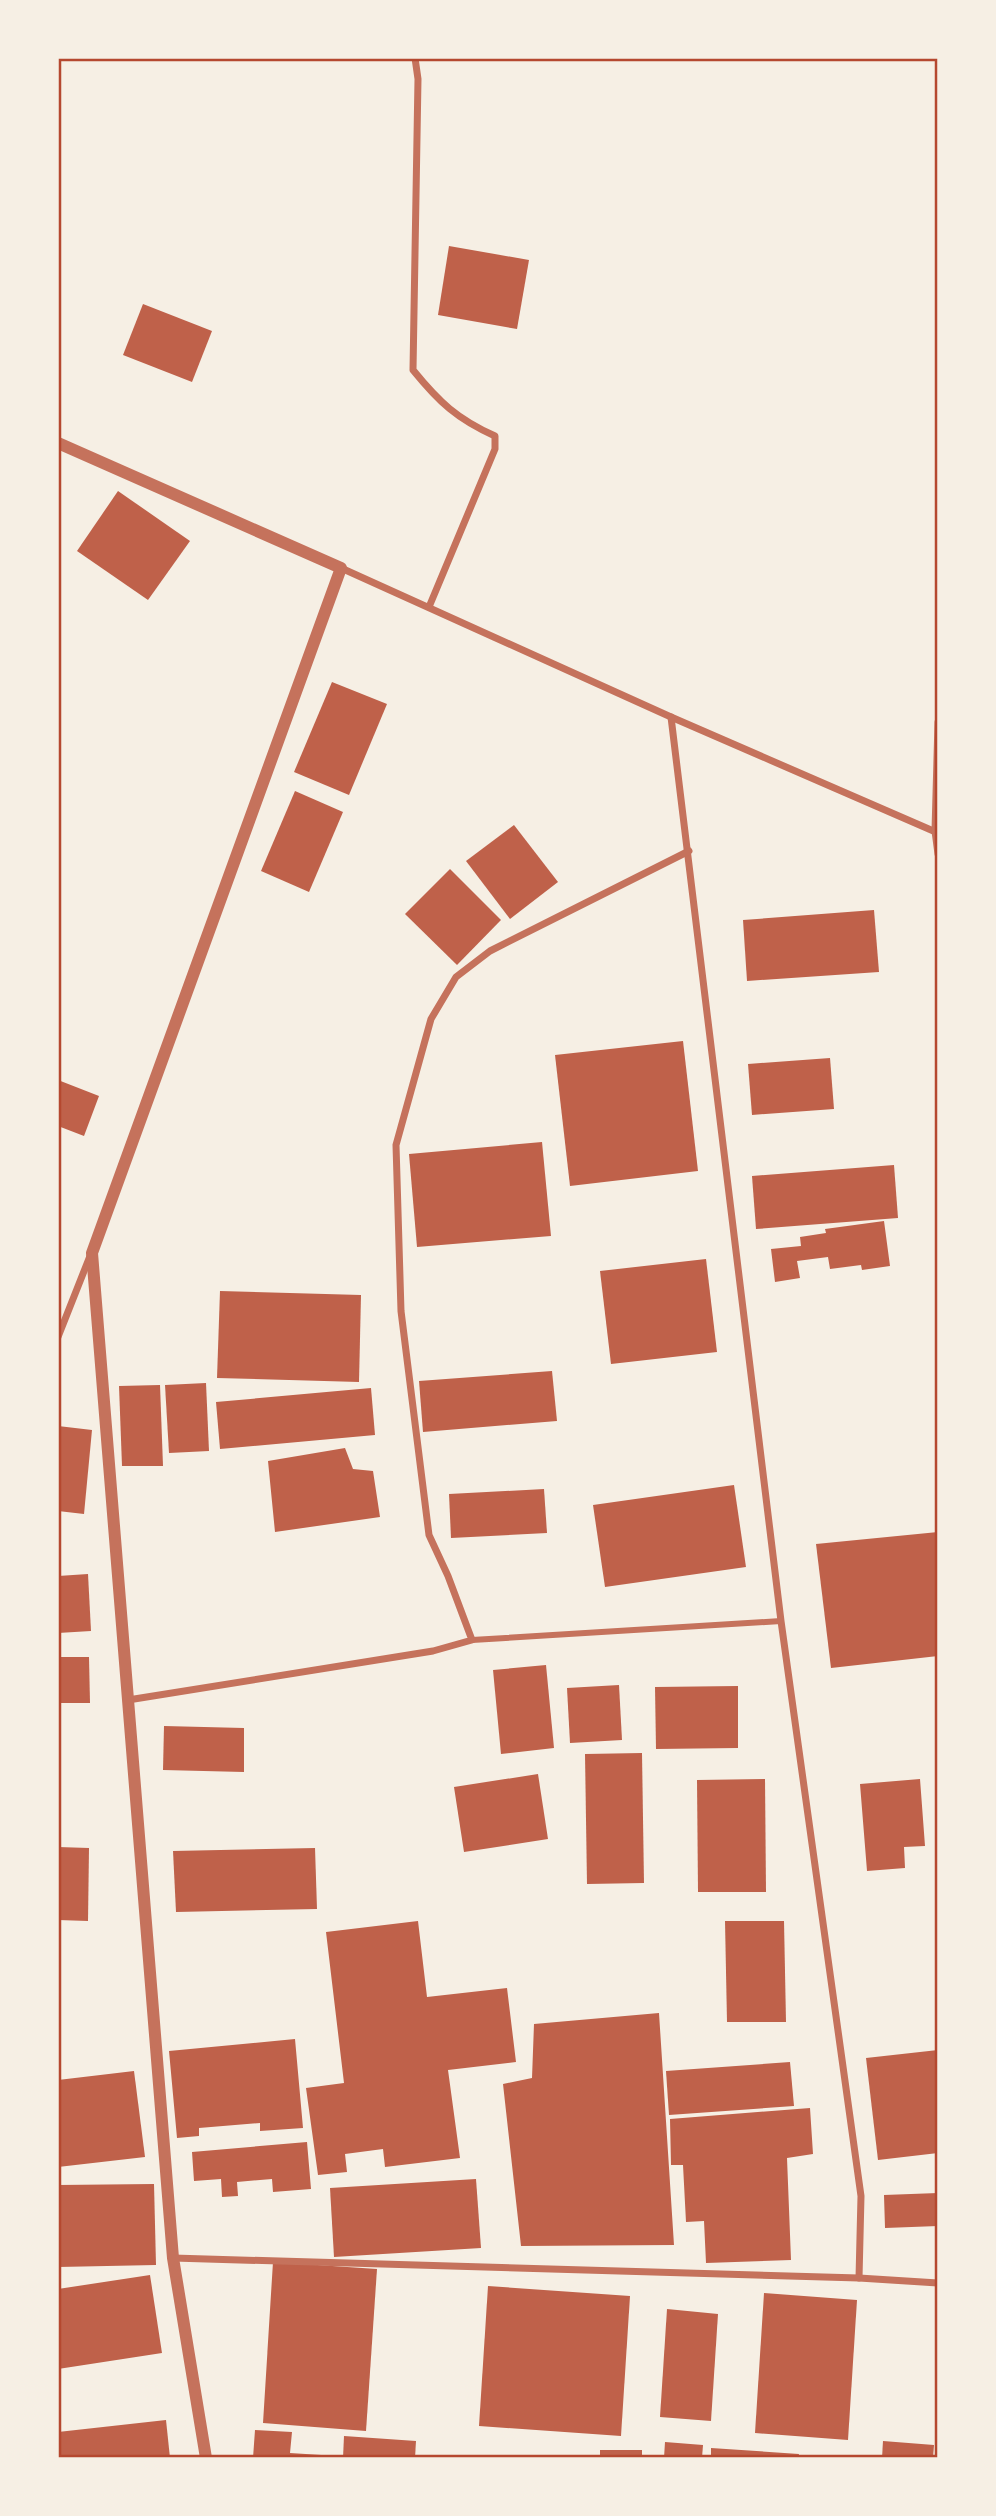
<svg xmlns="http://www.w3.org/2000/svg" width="996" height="2516" font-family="'Nunito Sans',sans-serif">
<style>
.building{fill:#bf614a}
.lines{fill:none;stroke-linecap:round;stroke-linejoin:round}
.pedestrian{stroke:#c5725c;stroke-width:6}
.minor{stroke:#c5725c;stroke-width:7}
.tertiary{stroke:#c5725c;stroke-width:12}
.neatline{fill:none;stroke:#b5482f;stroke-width:2.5}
</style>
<rect width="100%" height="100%" fill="#f6efe4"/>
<g class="building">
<polygon points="449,246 529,260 517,329 438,315"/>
<polygon points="143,304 212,331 192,382 123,355"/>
<polygon points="118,491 190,541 148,600 77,551"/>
<polygon points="332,682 387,704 349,795 294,772"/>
<polygon points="295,791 343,812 309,892 261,871"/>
<polygon points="514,825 558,882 510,919 466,861"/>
<polygon points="450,869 501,920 457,965 405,914"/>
<polygon points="874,910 879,972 747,981 743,920"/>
<polygon points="683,1041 698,1171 570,1186 555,1055"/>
<polygon points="830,1058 834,1109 752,1115 748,1064"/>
<polygon points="58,1080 99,1096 84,1136 58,1126"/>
<polygon points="542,1142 551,1236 417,1247 409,1154"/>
<polygon points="894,1165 898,1218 756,1229 752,1176"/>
<polygon points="884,1221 890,1266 862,1270 861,1265 830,1269 828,1257 797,1261 800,1278 775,1282 771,1249 801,1246 800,1237 826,1233 825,1229"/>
<polygon points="706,1259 717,1352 611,1364 600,1271"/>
<polygon points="220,1291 361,1295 359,1382 217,1378"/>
<polygon points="552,1371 557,1421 423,1432 419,1381"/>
<polygon points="206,1383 209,1451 169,1453 165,1385"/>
<polygon points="160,1385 163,1466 122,1466 119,1386"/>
<polygon points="371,1388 375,1435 220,1449 216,1402"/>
<polygon points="58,1426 92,1430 84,1514 58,1511"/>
<polygon points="345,1448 353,1469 373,1471 380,1517 275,1532 268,1461"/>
<polygon points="734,1485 746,1567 605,1587 593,1505"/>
<polygon points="544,1489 547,1533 451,1538 449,1494"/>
<polygon points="938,1532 938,1656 831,1668 816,1544"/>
<polygon points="88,1574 91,1631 58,1633 58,1576"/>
<polygon points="58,1657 89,1657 90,1703 58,1703"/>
<polygon points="546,1665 554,1748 501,1754 493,1670"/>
<polygon points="619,1685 622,1740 570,1743 567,1688"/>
<polygon points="738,1686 738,1748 656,1749 655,1687"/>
<polygon points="164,1726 244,1728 244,1772 163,1770"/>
<polygon points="642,1753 644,1883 587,1884 585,1754"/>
<polygon points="538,1774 548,1839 464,1852 454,1787"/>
<polygon points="765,1779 766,1892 698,1892 697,1780"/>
<polygon points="920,1779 925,1846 904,1847 905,1868 867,1871 860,1784"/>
<polygon points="58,1847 89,1848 88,1921 58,1920"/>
<polygon points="315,1848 317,1909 176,1912 173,1851"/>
<polygon points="418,1921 427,1997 507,1988 516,2062 448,2070 460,2158 385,2167 383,2149 345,2154 347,2172 318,2175 306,2088 344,2083 326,1932"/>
<polygon points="725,1921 784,1921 786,2022 727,2022"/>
<polygon points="659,2013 674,2245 521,2246 503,2084 532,2078 534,2024"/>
<polygon points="295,2039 303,2128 260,2131 260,2123 199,2128 199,2136 177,2138 169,2051"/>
<polygon points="938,2050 938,2153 878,2160 866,2058"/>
<polygon points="790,2062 794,2106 669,2115 666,2071"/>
<polygon points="134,2071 145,2157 58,2167 58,2080"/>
<polygon points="810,2108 813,2154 787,2158 791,2260 706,2263 704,2221 686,2222 683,2165 671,2165 670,2119"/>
<polygon points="307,2142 311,2189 273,2192 272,2179 237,2182 238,2196 222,2197 221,2179 194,2181 192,2152"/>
<polygon points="476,2179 481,2248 334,2257 330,2188"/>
<polygon points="154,2184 156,2265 58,2267 58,2185"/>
<polygon points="938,2193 938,2226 885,2228 884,2195"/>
<polygon points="273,2262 377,2269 366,2431 263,2423"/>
<polygon points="150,2275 162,2353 58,2369 58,2289"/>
<polygon points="488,2286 630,2296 621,2436 479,2426"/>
<polygon points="764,2293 857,2300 848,2440 755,2433"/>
<polygon points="667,2309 718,2314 711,2421 660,2417"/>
<polygon points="166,2420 170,2458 60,2458 58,2432"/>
<polygon points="255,2430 292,2432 290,2453 337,2456 337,2458 253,2458"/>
<polygon points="344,2436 416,2441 415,2458 343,2458"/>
<polygon points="883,2441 934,2445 933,2458 882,2458"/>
<polygon points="665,2442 703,2445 702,2458 664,2458"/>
<polygon points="711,2448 799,2454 798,2458 711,2458"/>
<rect x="600" y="2450" width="42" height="8"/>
</g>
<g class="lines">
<polyline class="pedestrian" points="472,1640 781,1621"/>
<g class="minor">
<path d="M415,58L418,79L413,370C439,402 457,419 495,436V449L429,607"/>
<polyline points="341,568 671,717 938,833"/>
<polyline points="671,717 781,1621 861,2196 859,2278"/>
<polyline points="938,722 935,831 938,854"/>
<polyline points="58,1337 90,1256"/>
<polyline points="128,1700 433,1651 472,1640 448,1576 429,1535 401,1311 396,1145 431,1019 456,977 490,951 689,851"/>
<polyline points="173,2258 859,2278 938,2283"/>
</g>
<polyline class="tertiary" points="58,443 341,568 92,1253 173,2258 206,2458"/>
</g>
<rect width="996" height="2516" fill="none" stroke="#f6efe4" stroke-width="119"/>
<rect x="60" y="60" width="876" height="2396" class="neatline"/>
</svg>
